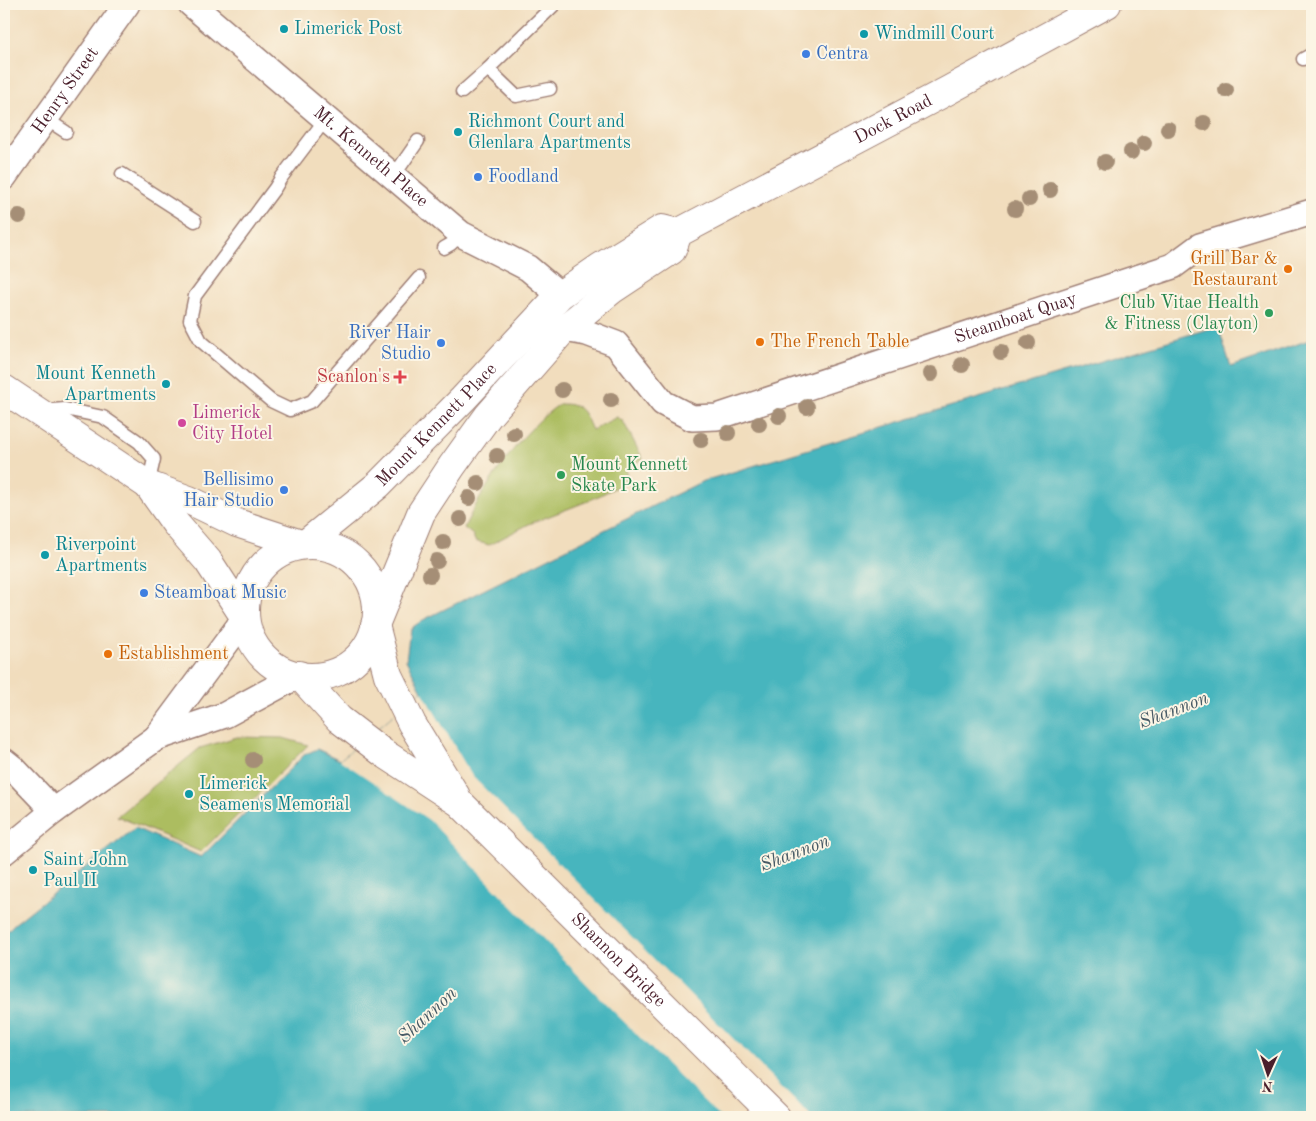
<svg xmlns="http://www.w3.org/2000/svg" width="1316" height="1121" font-family="'Old Standard TT',serif">
<style>
.green{fill:#acbd60;stroke:#7b6e46}
.water{fill:#46b5be;stroke:#486a74}
.pier{fill:#f1ddbd}
.lines{fill:none;stroke-linecap:round;stroke-linejoin:round}
.service-casing{stroke:#9e7e74;stroke-width:15}
.minor-casing{stroke:#9e7e74;stroke-width:28}
.secondary-casing{stroke:#9e7e74;stroke-width:30}
.service{stroke:#fff;stroke-width:12}
.minor{stroke:#fff;stroke-width:25}
.secondary{stroke:#fff;stroke-width:28}
.tree{fill:#a58e76}
.culture-dot{fill:#0f9aa8;stroke:#fcf5e5;stroke-width:2}
.shop-dot{fill:#3f7fe0;stroke:#fcf5e5;stroke-width:2}
.food-dot{fill:#e8710a;stroke:#fcf5e5;stroke-width:2}
.leisure-dot{fill:#2e9e5b;stroke:#fcf5e5;stroke-width:2}
.health-dot{fill:#e0444e;stroke:#fcf5e5;stroke-width:2}
.hotel-dot{fill:#d1479c;stroke:#fcf5e5;stroke-width:2}
.labels{text-anchor:middle;dominant-baseline:central;stroke-width:4;stroke-linejoin:round;paint-order:stroke}
.culture-label{font-size:18px;fill:#0d838f;stroke:#fcf5e5;text-anchor:start}
.shop-label{font-size:18px;fill:#366cbe;stroke:#fcf5e5;text-anchor:start}
.street-label{font-size:18px;fill:#4a1f2b;stroke:#fcf5e5}
.food-label{font-size:18px;fill:#c56008;stroke:#fcf5e5;text-anchor:start}
.leisure-label{font-size:18px;fill:#27864d;stroke:#fcf5e5;text-anchor:end}
.health-label{font-size:18px;fill:#be3a42;stroke:#fcf5e5;text-anchor:end}
.hotel-label{font-size:18px;fill:#b23c85;stroke:#fcf5e5;text-anchor:start}
.water-label{font-size:19px;font-style:italic;fill:#485b66;stroke:#fcf5e5}
</style>
<rect width="100%" height="100%" fill="#fcf5e5"/>
<filter id="ink" filterUnits="userSpaceOnUse"><feTurbulence type="fractalNoise" baseFrequency=".02" numOctaves="2"/><feDisplacementMap in="SourceGraphic" scale="10" xChannelSelector="R" yChannelSelector="G"/><feConvolveMatrix kernelMatrix="1 2 1 2 8 2 1 2 1" color-interpolation-filters="sRGB"/></filter>
<filter id="wash" filterUnits="userSpaceOnUse"><feTurbulence type="fractalNoise" baseFrequency=".0096" numOctaves="4" result="noise"/><feDisplacementMap in="SourceGraphic" scale="20" xChannelSelector="R" yChannelSelector="G"/><feGaussianBlur stdDeviation="1.12" result="paint"/><feColorMatrix in="noise" values="0 0 0 0 0 0 0 0 0 0 0 0 0 0 0 0 0 1.4 0 .05"/><feComposite in="paint" operator="in"/></filter>
<g filter="url(#wash)">
<rect width="100%" height="100%" fill="#f1ddbd"/>
<g class="green">
<path d="M560,404C583,404 583,411 592,430L617,417L623,421L643,459L626,468L627,482L588,501L529,524L489,545L475,541L473,535L464,528C482,489 524,427 560,404Z"/>
<polygon points="237,737 283,738 308,745 201,852 117,816 200,748"/>
</g>
<polygon class="water" points="1218,326 1231,367 1312,339 1312,1117 4,1117 4,935 13,925 135,828 201,857 304,755 317,749 340,760 422,691 406,660 410,629 423,620 703,481"/>
<polygon class="pier" points="422,691 472,776 811,1117 720,1117 604,1002 429,820 340,760"/>
</g>
<g filter="url(#ink)">
<g class="lines">
<g class="service-casing">
<g id="service">
<polyline points="1303,59 1312,54"/>
<polyline points="488,69 516,96 550,89"/>
<polyline points="462,92 488,69 555,4"/>
<polyline points="46,119 66,132"/>
<polyline points="325,120 281,178 275,188 195,296 190,320 201,341 271,401 290,410 312,401 419,278"/>
<polyline points="122,174 195,221"/>
<polyline points="393,177 418,141"/>
<polyline points="444,248 451,244 461,234"/>
<polyline points="42,411 65,409 103,417 139,442 154,459 148,485"/>
</g>
</g>
<g class="minor-casing">
<g id="minor">
<path id="s1" d="M191,4L461,234L528,268L560,295"/>
<path id="s2" d="M4,177L127,4"/>
<path id="s3" d="M564,329L587,333L616,344L663,403L692,418L717,417L1173,266L1200,246L1312,212"/>
<polyline points="156,738 245,618"/>
<polyline points="4,761 14,769 54,811"/>
<polyline points="4,852 54,811 156,738 225,715 299,675"/>
</g>
</g>
<g class="secondary-casing">
<g id="secondary">
<polyline points="4,389 148,485 189,500 237,523 304,545"/>
<polyline points="148,485 175,523 208,561 245,618"/>
<path id="s4" d="M304,545L378,485L463,399L560,295L599,268L662,229L678,233"/>
<circle cx="311" cy="611" r="66"/>
<path id="s5" d="M375,625L421,513L452,466L488,416L564,329L613,289L672,250L678,233L947,91L1107,4"/>
<polyline points="375,625 388,675 412,724 456,796"/>
<path id="s6" d="M299,675L339,719L382,752L460,803L776,1117"/>
</g>
</g>
<use href="#service" class="service"/>
<use href="#minor" class="minor"/>
<use href="#secondary" class="secondary"/>
</g>
<g class="tree">
<circle cx="1226" cy="90" r="8"/>
<circle cx="1204" cy="123" r="8"/>
<circle cx="1168" cy="129" r="8"/>
<circle cx="1144" cy="143" r="8"/>
<circle cx="1131" cy="152" r="8"/>
<circle cx="1105" cy="162" r="8"/>
<circle cx="1050" cy="190" r="8"/>
<circle cx="1029" cy="199" r="8"/>
<circle cx="1015" cy="209" r="8"/>
<circle cx="19" cy="216" r="8"/>
<circle cx="1028" cy="343" r="8"/>
<circle cx="1001" cy="352" r="8"/>
<circle cx="962" cy="365" r="8"/>
<circle cx="931" cy="374" r="8"/>
<circle cx="562" cy="390" r="8"/>
<circle cx="611" cy="400" r="8"/>
<circle cx="807" cy="407" r="8"/>
<circle cx="779" cy="416" r="8"/>
<circle cx="759" cy="424" r="8"/>
<circle cx="728" cy="433" r="8"/>
<circle cx="514" cy="434" r="8"/>
<circle cx="701" cy="440" r="8"/>
<circle cx="497" cy="456" r="8"/>
<circle cx="478" cy="483" r="8"/>
<circle cx="469" cy="498" r="8"/>
<circle cx="460" cy="519" r="8"/>
<circle cx="443" cy="542" r="8"/>
<circle cx="437" cy="561" r="8"/>
<circle cx="430" cy="575" r="8"/>
<circle cx="253" cy="760" r="8"/>
</g>
</g>
<g class="culture-dot">
<circle cx="284" cy="29" r="5"/>
<circle cx="864" cy="34" r="5"/>
<circle cx="458" cy="132" r="5"/>
<circle cx="166" cy="384" r="5"/>
<circle cx="45" cy="555" r="5"/>
<circle cx="189" cy="794" r="5"/>
<circle cx="33" cy="870" r="5"/>
</g>
<g class="shop-dot">
<circle cx="806" cy="54" r="5"/>
<circle cx="478" cy="177" r="5"/>
<circle cx="441" cy="343" r="5"/>
<circle cx="284" cy="490" r="5"/>
<circle cx="144" cy="593" r="5"/>
</g>
<g class="food-dot">
<circle cx="1288" cy="269" r="5"/>
<circle cx="760" cy="342" r="5"/>
<circle cx="108" cy="654" r="5"/>
</g>
<g class="leisure-dot">
<circle cx="1269" cy="313" r="5"/>
<circle cx="561" cy="475" r="5"/>
</g>
<path class="health-dot" d="M397.5 369.5h5v5h5v5h-5v5h-5v-5h-5v-5h5z"/>
<circle class="hotel-dot" cx="182" cy="423" r="5"/>
<g class="labels">
<g class="culture-label">
<text x="294" y="29">Limerick Post</text>
<text x="874" y="34">Windmill Court</text>
<text x="468" y="122">Richmont Court and<tspan x="468" dy="21">Glenlara Apartments</tspan></text>
<text x="156" y="374" text-anchor="end">Mount Kenneth<tspan x="156" dy="21">Apartments</tspan></text>
<text x="55" y="545">Riverpoint<tspan x="55" dy="21">Apartments</tspan></text>
<text x="199" y="784">Limerick<tspan x="199" dy="21">Seamen's Memorial</tspan></text>
<text x="43" y="860">Saint John<tspan x="43" dy="21">Paul II</tspan></text>
</g>
<g class="shop-label">
<text x="816" y="54">Centra</text>
<text x="488" y="177">Foodland</text>
<text x="431" y="333" text-anchor="end">River Hair<tspan x="431" dy="21">Studio</tspan></text>
<text x="274" y="480" text-anchor="end">Bellisimo<tspan x="274" dy="21">Hair Studio</tspan></text>
<text x="154" y="593">Steamboat Music</text>
</g>
<g class="street-label">
<text stroke="none"><textPath href="#s2" startOffset="106">Henry Street</textPath></text>
<text stroke="none"><textPath href="#s5" startOffset="750">Dock Road</textPath></text>
<text stroke="none"><textPath href="#s1" startOffset="236">Mt. Kenneth Place</textPath></text>
<text stroke="none"><textPath href="#s3" startOffset="502">Steamboat Quay</textPath></text>
<text stroke="none"><textPath href="#s4" startOffset="179">Mount Kennett Place</textPath></text>
<text stroke="none"><textPath href="#s6" startOffset="430">Shannon Bridge</textPath></text>
</g>
<g class="food-label">
<text x="1278" y="259" text-anchor="end">Grill Bar &amp;<tspan x="1278" dy="21">Restaurant</tspan></text>
<text x="770" y="342">The French Table</text>
<text x="118" y="654">Establishment</text>
</g>
<g class="leisure-label">
<text x="1259" y="303">Club Vitae Health<tspan x="1259" dy="21">&amp; Fitness (Clayton)</tspan></text>
<text x="571" y="465" text-anchor="start">Mount Kennett<tspan x="571" dy="21">Skate Park</tspan></text>
</g>
<g class="health-label">
<text x="390" y="377">Scanlon's</text>
</g>
<g class="hotel-label">
<text x="192" y="413">Limerick<tspan x="192" dy="21">City Hotel</tspan></text>
</g>
<g class="water-label">
<text transform="translate(1174 711) rotate(-21)">Shannon</text>
<text transform="translate(795 854) rotate(-21)">Shannon</text>
<text transform="translate(428 1016) rotate(-43)">Shannon</text>
</g>
</g>
<rect width="1316" height="1121" fill="none" stroke="#fcf5e5" stroke-width="20"/>
<g transform="translate(1268 1074) rotate(183)" stroke="#fcf5e5" stroke-width="4" paint-order="stroke">
<path d="M0-4L9 19L0 12L-9 19Z" fill="#4a1f2b"/>
<text y="-8" font-size="14" font-weight="bold" text-anchor="middle" fill="#4a1f2b">N</text>
</g>
</svg>
